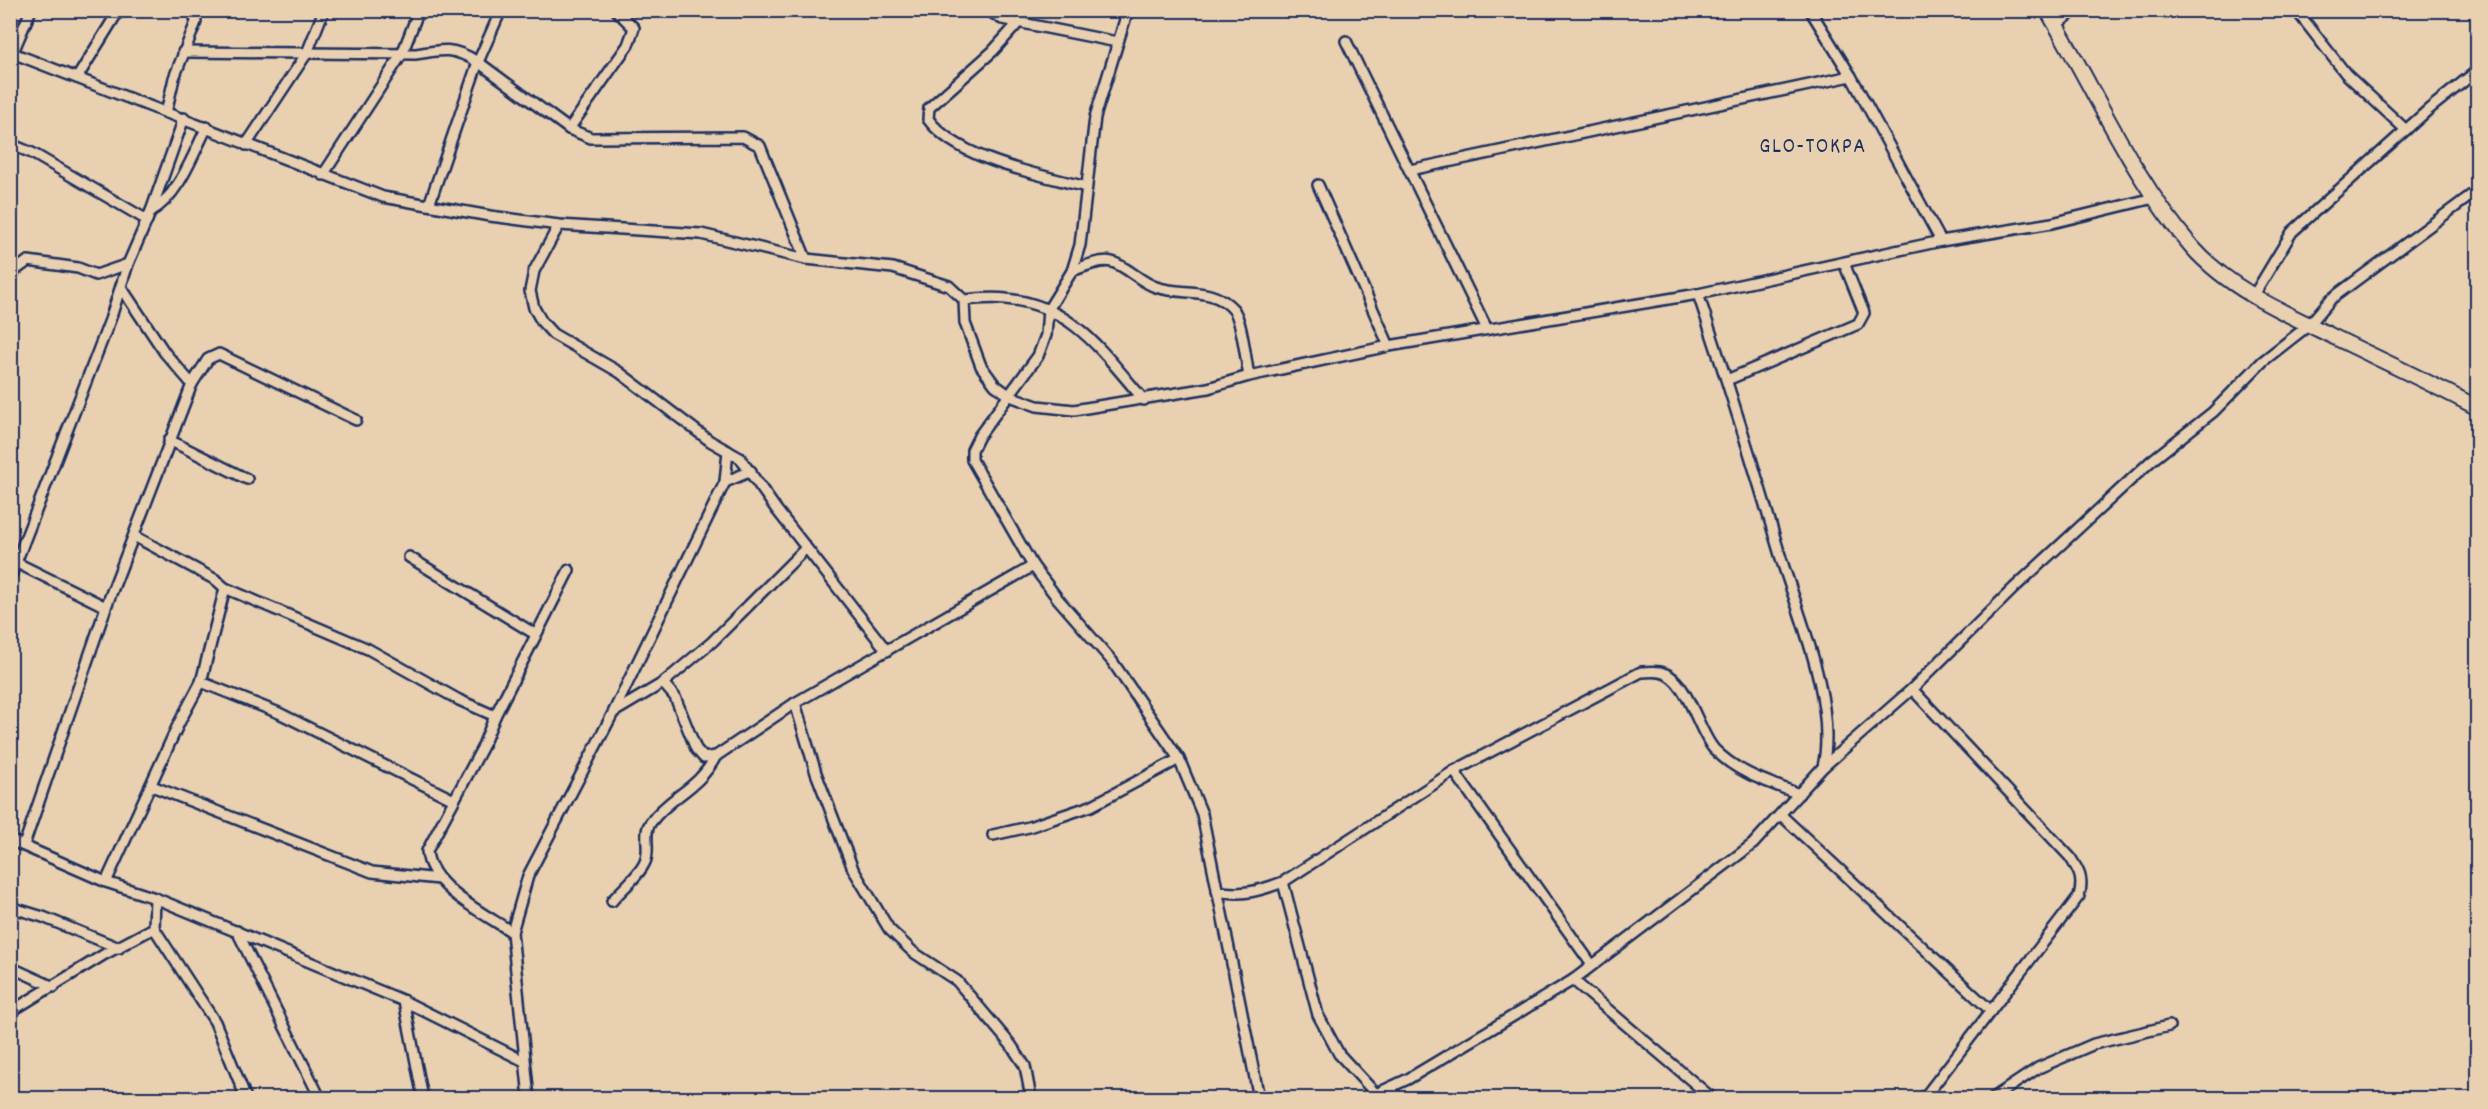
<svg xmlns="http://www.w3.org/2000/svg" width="2488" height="1109" font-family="Dekko,sans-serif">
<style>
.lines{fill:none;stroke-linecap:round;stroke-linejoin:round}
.minor-casing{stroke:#1b2f5e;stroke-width:14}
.secondary-casing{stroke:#1b2f5e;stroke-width:18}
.minor{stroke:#e9d0b1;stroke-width:9}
.secondary{stroke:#e9d0b1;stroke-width:14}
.labels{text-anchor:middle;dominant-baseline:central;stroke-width:4.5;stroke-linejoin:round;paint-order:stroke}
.quarter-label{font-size:22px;letter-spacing:1.5px;fill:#1b2f5e;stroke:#e9d0b1}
</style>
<rect width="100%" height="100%" fill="#e9d0b1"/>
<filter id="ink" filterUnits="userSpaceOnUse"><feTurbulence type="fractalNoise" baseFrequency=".0167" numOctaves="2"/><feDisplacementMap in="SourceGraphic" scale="12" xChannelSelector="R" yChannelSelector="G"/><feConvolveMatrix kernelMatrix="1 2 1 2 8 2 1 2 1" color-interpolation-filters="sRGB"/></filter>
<g filter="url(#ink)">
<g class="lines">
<g class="minor-casing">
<g id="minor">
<polyline points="988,10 1002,19 1117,42"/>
<polyline points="1128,10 1095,117 1080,245 1072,271 1048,310 1046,335 1038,356 979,436 972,450 972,460 1033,566 1058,599 1112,661 1179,759 1202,814 1259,1098"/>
<polyline points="1810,10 1851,76 1941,241"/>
<polyline points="2296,10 2346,74 2406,130"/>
<path d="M1019,22L993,51L929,108L928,119C958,160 1038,174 1086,187"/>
<polyline points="2056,25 2076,10"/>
<polyline points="1346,41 1487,329"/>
<polyline points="10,52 383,197 490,216 559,225 701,234 806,259 893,268 949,286 964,300 965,323 981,366 995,385 1010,396 1037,406 1074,410 1208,388 1249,376 1389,346 1698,294 1941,241 2052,223 2154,198"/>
<polyline points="13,52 31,10"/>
<path d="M183,52L416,54C443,49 453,47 478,62L569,129L591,138L743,137L760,146L806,259"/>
<polyline points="77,78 119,10"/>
<polyline points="166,113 174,78 196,22 194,10"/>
<polyline points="569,129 628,45 634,28 616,10"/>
<polyline points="10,144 32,153 147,220"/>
<polyline points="246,145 307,53 324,10"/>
<polyline points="1410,170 1851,76"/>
<polyline points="323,175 402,54 419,10"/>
<polyline points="1318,185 1389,346"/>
<polyline points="429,205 478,62 501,10"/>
<path d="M151,211C179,196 193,154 207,127"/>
<polyline points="559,225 534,271 530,291 534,308 542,322 553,334 619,372 710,441 740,458 776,509 887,651"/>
<path d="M1072,271C1083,267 1100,259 1112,262C1128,267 1140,282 1156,287C1183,296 1212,286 1233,309C1242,319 1246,362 1249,376"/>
<polyline points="10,274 28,261 78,268 96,275 128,264"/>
<path d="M1698,294C1727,380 1754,467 1780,555C1799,617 1837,702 1823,767"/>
<polyline points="2254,295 2292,232 2428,110 2478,70"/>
<path d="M964,300C978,299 992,297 1006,299C1073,305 1103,353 1144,400"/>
<polyline points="1727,380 1858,324 1864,313 1844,263"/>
<polyline points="192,384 208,359 219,354 356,420"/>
<polyline points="169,440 247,479"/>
<polyline points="725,482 751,471"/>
<polyline points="10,555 17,563 106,607"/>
<polyline points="409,557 535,634"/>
<polyline points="10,578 110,320 128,264 151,211 184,118"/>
<path d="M225,588L368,649L459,700L495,716L482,748L427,851C429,887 485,914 512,932"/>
<polyline points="201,682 279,713 454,800"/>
<polyline points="663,683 712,642 806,548"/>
<path d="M1912,689L2070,857C2079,871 2084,879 2079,896L1924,1098"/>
<polyline points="795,703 816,773 853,869 889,929 913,952 957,981 1011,1045 1025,1066 1031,1098"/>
<polyline points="614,712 663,683 675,697 696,749 704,758 716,756 795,703 1033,566"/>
<polyline points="495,716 569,570"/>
<polyline points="1454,771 1592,965"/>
<polyline points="152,786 372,872 439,879"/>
<polyline points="1781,815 1991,1011"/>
<polyline points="993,835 1029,827 1091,806 1179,759"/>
<polyline points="10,840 106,882 155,898 404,1001 524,1061"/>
<polyline points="24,845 106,607 192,384 165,353 121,287"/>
<polyline points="106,882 179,723 201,682 225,588 216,580 134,536"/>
<polyline points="1283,882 1318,1015 1339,1054 1376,1094"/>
<path d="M1217,891C1242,896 1259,891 1283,882L1454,771L1641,672C1647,672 1654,671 1660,672C1688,677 1697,730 1714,749C1737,773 1768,782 1799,794"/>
<path d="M612,901C622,889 639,876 645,862C651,849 642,833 651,822C671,795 698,790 716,756"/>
<polyline points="10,907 43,917 119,948"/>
<polyline points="154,928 215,1022 246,1098"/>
<polyline points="237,931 320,1098"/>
<polyline points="10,967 54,987"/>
<polyline points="1573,980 1712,1098"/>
<polyline points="404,1001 423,1098"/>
<polyline points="10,1012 105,954 154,928 155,898"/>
<polyline points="1391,1087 1396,1098"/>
<polyline points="529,1098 512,932 528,876 613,713 725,482 728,451"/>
<polyline points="1367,1098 1408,1079 1573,980 1753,844 1823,767 1912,689 2014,588 2151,461 2213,412 2263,361 2309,325 2331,299 2478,190"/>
<polyline points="1993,1098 2038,1068 2094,1044 2169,1026"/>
</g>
</g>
<g class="secondary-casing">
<path id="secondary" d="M2047,10C2095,89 2131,177 2192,247C2228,288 2282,312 2330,335C2379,359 2429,382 2478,408"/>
</g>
<use href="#minor" class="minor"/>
<use href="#secondary" class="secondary"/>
</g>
</g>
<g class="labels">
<g class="quarter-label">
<text x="1813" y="147">GLO-TOKPA</text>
</g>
</g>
<rect width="2488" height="1109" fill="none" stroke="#e9d0b1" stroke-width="36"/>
<rect x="18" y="18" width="2452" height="1073" fill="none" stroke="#1b2f5e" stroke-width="2" filter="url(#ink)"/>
</svg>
